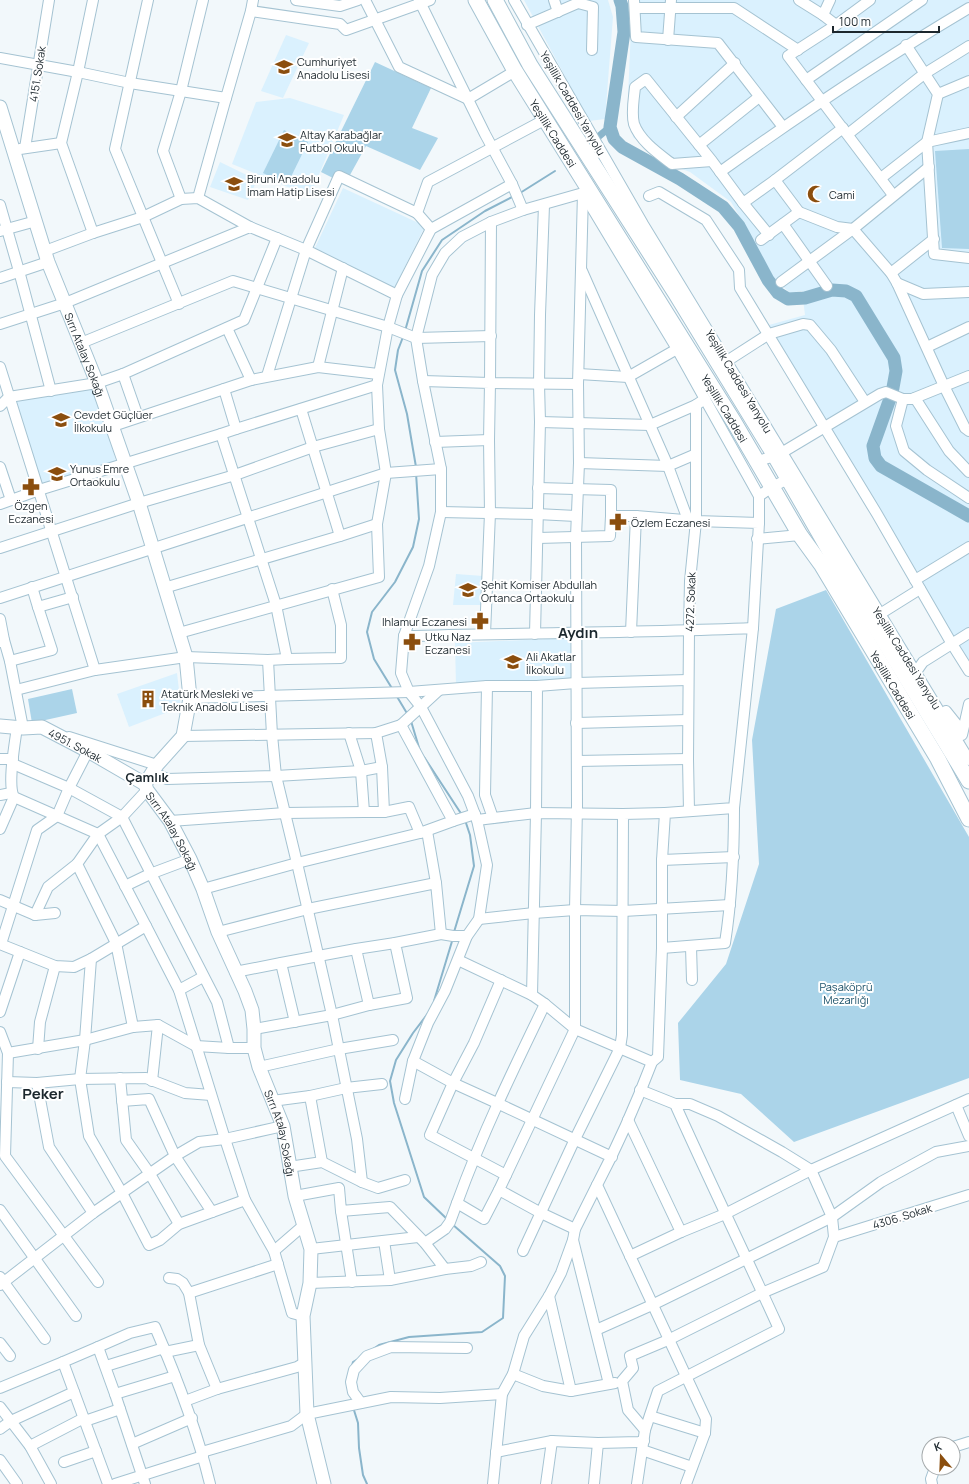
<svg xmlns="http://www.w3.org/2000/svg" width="969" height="1484" font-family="Manrope,sans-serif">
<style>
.built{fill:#daf1fe}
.green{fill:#abd4e9}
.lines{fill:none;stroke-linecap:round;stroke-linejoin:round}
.stream{stroke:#8ab5cb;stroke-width:2}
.canal{stroke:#8ab5cb;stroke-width:7}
.river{stroke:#8ab5cb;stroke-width:13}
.minor-casing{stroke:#a5c3d2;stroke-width:12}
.major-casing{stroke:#a5c3d2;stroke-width:15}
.highway-casing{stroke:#a5c3d2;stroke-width:17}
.minor{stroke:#fff;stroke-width:10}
.major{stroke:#fff;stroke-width:13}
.highway{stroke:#fff;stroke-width:15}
.labels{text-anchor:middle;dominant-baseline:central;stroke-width:4;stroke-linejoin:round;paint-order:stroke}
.poi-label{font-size:11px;fill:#1c272d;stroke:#fff;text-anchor:start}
.street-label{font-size:11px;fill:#1c272d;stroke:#fff}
.park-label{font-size:11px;fill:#1b5169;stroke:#fff}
.quarter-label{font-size:13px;font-weight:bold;fill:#1c272d;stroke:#fff}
.district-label{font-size:15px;font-weight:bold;fill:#1c272d;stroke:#fff}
</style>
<rect width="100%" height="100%" fill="#f2f8fb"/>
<g class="built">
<polygon points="524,0 608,0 613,17 605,119 589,121"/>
<polygon points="630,0 969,0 969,677 912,583 828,429 769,325 805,315 802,291 790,293 774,279 759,250 731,202 690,172 662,162 633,137 628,97 632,5"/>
<polygon points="286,35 309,43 283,98 261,91"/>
<polygon points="290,98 344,115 310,196 232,164 256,102"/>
<polygon points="220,162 257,180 248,200 210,187"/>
<polygon points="343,188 425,226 394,289 314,250"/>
<polygon points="96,385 116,462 40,487 11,399"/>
<polygon points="456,574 483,576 481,605 453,605"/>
<polygon points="570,638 573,681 456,686 455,643"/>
<polygon points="177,673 181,707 129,727 117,694"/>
</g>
<g class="green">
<polygon points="375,62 431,88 412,128 438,138 420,170 366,146 345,184 321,172"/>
<polygon points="284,130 308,142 287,185 263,173"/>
<polygon points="969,149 969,249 942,248 935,151"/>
<polygon points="826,590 969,837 969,1078 794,1142 741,1094 680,1080 678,1023 726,964 759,864 752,740 776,609"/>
<polygon points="72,689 77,713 32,723 28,699"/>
</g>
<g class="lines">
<g class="stream">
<polyline points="520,193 555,171"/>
<polyline points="405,331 422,271 442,240 485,211 514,196"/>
<polyline points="403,337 398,350 395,370 407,414 416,467"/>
<polyline points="393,690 374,659 367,632 372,612 395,582 413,547 419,519 416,473"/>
<polyline points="396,695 408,715"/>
<polyline points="411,721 420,751"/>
<polyline points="424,757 462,815"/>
<polyline points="454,932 474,866 470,835 465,820"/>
<polyline points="434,1001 453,938"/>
<polyline points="429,1012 413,1033 396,1060 390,1081 394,1103 424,1197 448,1220"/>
<polyline points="373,1349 379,1345 409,1337 482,1332 503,1318 505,1276 500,1266 452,1224"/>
<polyline points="352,1366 353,1362 358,1359"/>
<polyline points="353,1407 358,1423 359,1448 363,1475 367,1484"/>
</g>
<polyline class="canal" points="598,137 610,127"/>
<polyline class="river" points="620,0 622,6 624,32 610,127 614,139 622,147 680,179 723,207 739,226 768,280 778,293 788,299 805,298 832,290 846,291 856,296 894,358 896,371 892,393 873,446 875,458 881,466 969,516"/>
<g class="minor-casing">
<g id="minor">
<polyline points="148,0 115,149 179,304"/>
<polyline points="296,0 340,6 358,0"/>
<polyline points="365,0 399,67 468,99 515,71"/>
<polyline points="419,0 485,134 512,184 523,210"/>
<polyline points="514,0 643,224 969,760"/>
<polyline points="554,0 558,12"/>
<polyline points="634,0 636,37 718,43 783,127"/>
<polyline points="799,0 823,15 836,25"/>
<polyline points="870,0 836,25 788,56 893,195"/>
<polyline points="635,8 734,8 798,50"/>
<polyline points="251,11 340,24 346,30 430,0"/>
<polyline points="823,15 830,0"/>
<polyline points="527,25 578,3 593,7 592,50"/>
<polyline points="668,40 671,0"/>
<polyline points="906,45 938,94 927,142 934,254 969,258"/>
<polyline points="0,58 78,72 130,83 226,98 251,11 253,0"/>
<polyline points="806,80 922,0"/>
<polyline points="938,94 969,81"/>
<polyline points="676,117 735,63"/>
<polyline points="848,134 924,74 969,46"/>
<polyline points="699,145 759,97"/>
<polyline points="25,148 49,0"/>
<polyline points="20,149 61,143"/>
<path d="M712,161L672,164C659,154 640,141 634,124C631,113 634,98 635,87L646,79L712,161L743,203L775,180L799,212L837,227L853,229L891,273L897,283L944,386L965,428L969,431"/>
<path d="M720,172C801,114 883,59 969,8"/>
<polyline points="881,178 927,142 969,133"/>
<polyline points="775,180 843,128"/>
<polyline points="649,196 659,192 706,220 739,270 740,288 877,514 952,644 969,671"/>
<polyline points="198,198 226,98"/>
<polyline points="181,199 163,151 181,91 203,0"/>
<polyline points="743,203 769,235"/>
<polyline points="0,205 19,271 51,391"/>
<polyline points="491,222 490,383 578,384"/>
<polyline points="783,224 827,286"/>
<polyline points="431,229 417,213 428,182 546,119"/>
<polyline points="0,231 36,221"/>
<polyline points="93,233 61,143 78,72 93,0"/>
<polyline points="761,240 799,212"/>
<polyline points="45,251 93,233 143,217 181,199 198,198 250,227"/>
<polyline points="582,271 668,466 688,520"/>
<polyline points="891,273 934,239"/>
<polyline points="0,278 48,262"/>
<polyline points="781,282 853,229 929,167"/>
<polyline points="897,283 923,294 969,292"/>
<polyline points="397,295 431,229 512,184"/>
<polyline points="0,324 65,303 250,227 306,250 397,295 388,327 377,385 379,429 386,473 377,524 379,577 179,633"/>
<polyline points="227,328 251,380"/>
<polyline points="81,343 233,281 388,327 416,338 491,336"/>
<polyline points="927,347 969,327"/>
<polyline points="727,361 769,334 803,324 810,325 831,350 865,402"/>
<polyline points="0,367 95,670"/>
<polyline points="318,367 343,268"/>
<polyline points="123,374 138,417"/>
<polyline points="579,374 628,377 677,349"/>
<polyline points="267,376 306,250 339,176 417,213"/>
<polyline points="423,381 490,383 489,440 490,513 485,634"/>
<polyline points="224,389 251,380 318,367 378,374"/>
<polyline points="915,398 949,451 969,472"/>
<polyline points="903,399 896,426 904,451 927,470 969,498"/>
<polyline points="0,406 9,397 97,383 123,374 244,320 277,238"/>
<polyline points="301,409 340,536"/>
<polyline points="540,422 650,425 696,405"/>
<polyline points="113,426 224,389 236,429 221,434 276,605 287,659"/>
<polyline points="236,429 377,385"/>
<polyline points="435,442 489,440"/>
<polyline points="758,461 775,456 783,452 880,394 886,392 903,399 912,399 969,376"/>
<polyline points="579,463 668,466 696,454"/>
<polyline points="0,467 11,500"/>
<polyline points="538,488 611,490 611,516 636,516 631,632"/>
<polyline points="759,496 772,487 794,476"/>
<polyline points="0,504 39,490 221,434"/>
<polyline points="441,512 537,514 576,516"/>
<polyline points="636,516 696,521 759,523 753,628"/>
<polyline points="538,538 610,536 611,516"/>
<polyline points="757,539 800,535"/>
<polyline points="0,548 139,503 235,475 313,447 379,429"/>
<polyline points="915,580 969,547"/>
<polyline points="32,587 38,607 73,597"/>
<polyline points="164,588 340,536 377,524"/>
<polyline points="0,598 386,473 441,469"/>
<polyline points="880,614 920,589"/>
<polyline points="0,619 4,640 0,642"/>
<polyline points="535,634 540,422 539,384 540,315 544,205"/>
<polyline points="404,636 429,566 441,512 441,469 423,381 416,338 432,275 445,253 462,237 491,222 523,210 583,193 677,349 759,496 759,523"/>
<polyline points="4,640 10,661 23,728"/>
<polyline points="268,660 272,735 276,776 297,863 332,1015 357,1139 362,1182 322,1162 289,1167"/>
<polyline points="10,661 52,650 38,607"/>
<polyline points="916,672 923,662 969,633"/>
<polyline points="487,686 485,795 493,818"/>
<polyline points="16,690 95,670 186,657 268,660 287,659 341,658 341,625 332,589"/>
<polyline points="190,698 409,692 487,686 537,686"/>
<polyline points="946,711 962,731"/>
<polyline points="576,723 688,720"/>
<polyline points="349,733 361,771 382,767"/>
<polyline points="376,733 382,767 384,812"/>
<polyline points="962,735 969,704"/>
<polyline points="183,736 376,733 401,725"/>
<polyline points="69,737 157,765"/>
<polyline points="0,759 13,759"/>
<polyline points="577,761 688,759"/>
<polyline points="13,764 69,788 122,817 217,1002 229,1048"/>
<polyline points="152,772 167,779 276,776 361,771 364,812 384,812 409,807 420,833"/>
<polyline points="0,795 11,793"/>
<polyline points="689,811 688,759 689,631 690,581 696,521 696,405 705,399"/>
<polyline points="477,820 536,813 623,814"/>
<polyline points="170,821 285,813 364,812"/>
<polyline points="453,821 475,814"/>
<polyline points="0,829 14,797"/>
<polyline points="427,831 436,883"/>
<polyline points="662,860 734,857"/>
<polyline points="125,886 150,874 190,859"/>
<polyline points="203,889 297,863 420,833 453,821 401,725 439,690"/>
<polyline points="0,900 35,915 55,913"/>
<polyline points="35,915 48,887 77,864"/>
<polyline points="479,919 534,913 575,910 623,911 730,905"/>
<polyline points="218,932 308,909 436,883 441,934"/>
<path d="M0,944L55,966L74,967L91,959L146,926L98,834L14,797C7,785 15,743 17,727"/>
<polyline points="1,944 37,830 57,816 69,788 88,751"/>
<polyline points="691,947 692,980"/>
<path d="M662,948L725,943C732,898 734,853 734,808"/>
<polyline points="91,959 85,1040 80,1079 89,1136 122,1193 149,1245 160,1240 179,1224 245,1200 225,1139 179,990 146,926"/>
<polyline points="458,960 532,995 545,1004 575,1029 652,1062"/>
<polyline points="281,963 295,1022"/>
<polyline points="235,972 281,963 356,949"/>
<polyline points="501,980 474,1043 453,1083 430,1135 506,1175 499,1190 541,1213 575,1229"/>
<polyline points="179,990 203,977"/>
<polyline points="532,995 536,813 537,686 576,683 688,680"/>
<polyline points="369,1005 356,949 395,943"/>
<polyline points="0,1012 20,952"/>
<polyline points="133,1027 116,943 77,864 98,834 122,817 147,790"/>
<polyline points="254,1029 332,1015 369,1005 407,998 395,943 441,934 453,936 467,936"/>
<polyline points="0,1032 8,1053 5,1156 98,1282"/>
<polyline points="38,1049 40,1022 55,966"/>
<polyline points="8,1053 85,1040 133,1027 158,1025 196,1046 229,1048 254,1048"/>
<polyline points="259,1067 339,1049 393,1040"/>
<polyline points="120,1078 126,1140 150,1174 179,1224"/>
<polyline points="152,1081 158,1025"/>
<polyline points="7,1082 37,1083 80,1079 146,1078 185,1093 211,1095"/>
<polyline points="37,1083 49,1147 93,1213"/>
<polyline points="405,1099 413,1061"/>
<polyline points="122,1101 149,1099 175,1156 212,1212"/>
<polyline points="272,1101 310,1096"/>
<polyline points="956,1105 969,1136"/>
<polyline points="628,1120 681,1232"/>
<path d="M612,1157L497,1103L453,1083L413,1061L428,1023L445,991L467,936L479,919L487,865L477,820L468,796L421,707L409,692L401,673L404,636C520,633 637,633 753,628L734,808L665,813L662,860V948L658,1057L652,1062C636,1104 618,1145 597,1185L706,1419L705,1433L686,1484"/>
<polyline points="322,1162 310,1096 346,1088 382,1084"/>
<polyline points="506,1175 575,1029 575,910 577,806 576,537 579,463 578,384 583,193 589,189"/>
<polyline points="362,1182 378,1188 405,1180"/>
<path d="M499,1190L484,1219L457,1203C482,1134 513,1070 545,1004"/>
<polyline points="295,1196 339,1188 341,1211 390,1207 425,1243 445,1269 390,1280 310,1283"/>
<polyline points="245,1200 274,1251 292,1313 303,1316"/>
<polyline points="0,1210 76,1316"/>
<polyline points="341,1211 352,1282"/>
<polyline points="834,1237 969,1195"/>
<polyline points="573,1240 609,1384"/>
<polyline points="384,1241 390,1280"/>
<polyline points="425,1243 445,1229 450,1222 457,1203"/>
<polyline points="311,1249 418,1237"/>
<polyline points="274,1251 304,1225"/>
<polyline points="523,1251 575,1139 620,1048 622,1035 623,814 665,813"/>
<polyline points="630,1256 681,1232 725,1214 811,1170 969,1099"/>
<polyline points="445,1269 471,1266 481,1262"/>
<polyline points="0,1277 45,1339"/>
<polyline points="169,1278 177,1279 183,1283 189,1293 199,1345 217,1389"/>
<polyline points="0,1285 93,1213 175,1156 199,1142 225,1139 283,1126"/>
<polyline points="189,1293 278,1264"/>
<polyline points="549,1296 571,1391"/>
<polyline points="596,1330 652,1305 832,1217 811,1170 782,1152 718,1116 690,1104 675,1104"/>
<polyline points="0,1343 10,1356"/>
<path d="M98,1347L130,1333L155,1327C177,1378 197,1430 210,1484"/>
<polyline points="165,1352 199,1345"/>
<polyline points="63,1362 98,1347 115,1394 145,1484"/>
<polyline points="106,1366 164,1348"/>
<polyline points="513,1374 543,1386 571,1391 615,1383"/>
<polyline points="0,1388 63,1362 108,1484"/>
<polyline points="115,1394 175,1376"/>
<polyline points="185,1401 217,1389 297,1367 304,1363"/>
<polyline points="361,1403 353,1392 351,1382 354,1370 367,1356 391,1347 467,1348"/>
<polyline points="0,1407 30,1446 51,1484"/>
<polyline points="650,1416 705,1433"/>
<polyline points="85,1421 120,1409"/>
<polyline points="0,1429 11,1421 74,1392"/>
<polyline points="645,1430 628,1410 622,1381 633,1368 630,1356 668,1340 762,1293 823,1267 834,1237 832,1217 881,1182 936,1152 969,1146"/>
<polyline points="132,1444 192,1418"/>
<polyline points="30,1446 84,1418"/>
<polyline points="953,1447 969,1442"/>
<polyline points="642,1450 692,1467"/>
<polyline points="202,1452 291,1426 307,1414 391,1397 440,1398 502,1394"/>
<polyline points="496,1452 552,1441 598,1443"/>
<polyline points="0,1460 17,1484"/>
<polyline points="64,1462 96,1451"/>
<polyline points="115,1484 203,1456"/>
<polyline points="493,1484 502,1394 513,1374 524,1336 549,1296 561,1273 573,1240 575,1229 597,1185"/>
<polyline points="546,1484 552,1441"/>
<polyline points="594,1484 598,1443 639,1442 644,1441"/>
<path d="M637,1484L645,1430L658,1391L779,1329C745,1254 709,1180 675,1104L640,1090"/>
<polyline points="932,1484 931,1479 935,1468"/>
</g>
</g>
<g class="major-casing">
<g id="major">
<path id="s1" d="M0,107L48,262L97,383L139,503L186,657L190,698L183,736L157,765L145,784L147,790L170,821L190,859L203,889L218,932L245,991L252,1010L254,1029V1048L259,1067L283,1126L295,1196L311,1249L310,1283L303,1316L307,1414L324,1484"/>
<path id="s2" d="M0,726L23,728L42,727L88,751L145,784"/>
</g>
</g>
<g class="highway-casing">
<g id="highway">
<path id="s3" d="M476,0L515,71L734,422L800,535L821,564L938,759L969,819"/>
<polyline points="495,0 530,65 676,294 775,456 833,557 969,781"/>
</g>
</g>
<use href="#minor" class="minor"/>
<use href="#major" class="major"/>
<use href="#highway" class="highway"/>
</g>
<defs>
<g id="school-bare" transform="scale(1.38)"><path d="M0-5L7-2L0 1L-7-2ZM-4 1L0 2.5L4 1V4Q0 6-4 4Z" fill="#8b4e0e" stroke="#fff" stroke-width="2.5" paint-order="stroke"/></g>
<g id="mosque-bare" transform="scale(1.38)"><path d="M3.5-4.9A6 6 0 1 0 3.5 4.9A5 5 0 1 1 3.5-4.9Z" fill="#8b4e0e" stroke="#fff" stroke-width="2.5" paint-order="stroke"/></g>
<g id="pharmacy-bare" transform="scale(1.38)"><path d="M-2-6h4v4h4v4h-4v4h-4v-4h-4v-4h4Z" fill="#8b4e0e" stroke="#fff" stroke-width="2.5" paint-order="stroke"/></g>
<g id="building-bare" transform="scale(1.38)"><path d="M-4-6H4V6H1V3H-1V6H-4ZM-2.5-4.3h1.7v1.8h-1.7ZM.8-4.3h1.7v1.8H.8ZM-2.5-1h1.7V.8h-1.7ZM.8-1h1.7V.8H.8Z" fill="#8b4e0e" stroke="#fff" stroke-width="2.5" paint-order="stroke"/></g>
</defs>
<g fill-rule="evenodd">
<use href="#school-bare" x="284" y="67"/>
<use href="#school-bare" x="287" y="140"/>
<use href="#school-bare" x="234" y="184"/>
<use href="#mosque-bare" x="816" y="194"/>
<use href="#school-bare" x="61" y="420"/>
<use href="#school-bare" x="57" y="474"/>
<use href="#pharmacy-bare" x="31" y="487"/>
<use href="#pharmacy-bare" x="618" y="522"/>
<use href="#school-bare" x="468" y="590"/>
<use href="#pharmacy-bare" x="480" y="621"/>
<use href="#pharmacy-bare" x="412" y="642"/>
<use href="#school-bare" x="513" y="662"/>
<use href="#building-bare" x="148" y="699"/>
</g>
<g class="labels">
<g class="poi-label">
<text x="297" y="61">Cumhuriyet<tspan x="297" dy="13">Anadolu Lisesi</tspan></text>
<text x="300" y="134">Altay Karabağlar<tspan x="300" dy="13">Futbol Okulu</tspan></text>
<text x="247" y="178">Biruni Anadolu<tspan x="247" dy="13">İmam Hatip Lisesi</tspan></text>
<text x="829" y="194">Cami</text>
<text x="74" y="414">Cevdet Güçlüer<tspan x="74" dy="13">İlkokulu</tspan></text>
<text x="70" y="468">Yunus Emre<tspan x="70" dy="13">Ortaokulu</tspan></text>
<text x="31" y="505" text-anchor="middle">Özgen<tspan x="31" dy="13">Eczanesi</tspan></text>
<text x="631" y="522">Özlem Eczanesi</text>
<text x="481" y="584">Şehit Komiser Abdullah<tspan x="481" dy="13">Ortanca Ortaokulu</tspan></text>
<text x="467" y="621" text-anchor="end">Ihlamur Eczanesi</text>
<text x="425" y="636">Utku Naz<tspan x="425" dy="13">Eczanesi</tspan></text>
<text x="526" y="656">Ali Akatlar<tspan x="526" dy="13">İlkokulu</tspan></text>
<text x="161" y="693">Atatürk Mesleki ve<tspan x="161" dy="13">Teknik Anadolu Lisesi</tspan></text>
</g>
<g class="street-label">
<text transform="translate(37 74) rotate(-81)">4151. Sokak</text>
<text transform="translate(573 103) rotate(60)">Yeşillik Caddesi Yanyolu</text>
<text stroke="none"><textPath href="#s3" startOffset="154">Yeşillik Caddesi</textPath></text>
<text stroke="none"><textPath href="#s1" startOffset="262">Sırrı Atalay Sokağı</textPath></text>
<text transform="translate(739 381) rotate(59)">Yeşillik Caddesi Yanyolu</text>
<text stroke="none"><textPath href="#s3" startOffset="478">Yeşillik Caddesi</textPath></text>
<text transform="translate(690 602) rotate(-88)">4272. Sokak</text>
<text transform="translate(907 658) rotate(58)">Yeşillik Caddesi Yanyolu</text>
<text stroke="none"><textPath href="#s3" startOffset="802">Yeşillik Caddesi</textPath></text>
<text stroke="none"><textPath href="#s2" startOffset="80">4951. Sokak</textPath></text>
<text stroke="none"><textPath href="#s1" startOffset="777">Sırrı Atalay Sokağı</textPath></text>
<text stroke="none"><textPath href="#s1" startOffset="1101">Sırrı Atalay Sokağı</textPath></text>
<text transform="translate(902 1216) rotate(-17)">4306. Sokak</text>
</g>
<g class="park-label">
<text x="846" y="986">Paşaköprü<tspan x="846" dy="13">Mezarlığı</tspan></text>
</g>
<g class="quarter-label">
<text x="147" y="777">Çamlık</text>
</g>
<g class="district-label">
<text x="578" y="632">Aydın</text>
<text x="43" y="1093">Peker</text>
</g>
</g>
<g transform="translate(941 1456) rotate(341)"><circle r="19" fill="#ffffff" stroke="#a4a9ab"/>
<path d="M0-3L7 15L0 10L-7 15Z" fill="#8b4e0e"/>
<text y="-6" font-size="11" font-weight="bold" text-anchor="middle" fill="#1c272d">K</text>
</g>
<path d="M833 26v6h106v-6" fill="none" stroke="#1c272d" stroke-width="2"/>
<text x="839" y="26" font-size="12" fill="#1c272d" stroke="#ffffff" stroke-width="3" paint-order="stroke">100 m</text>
</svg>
